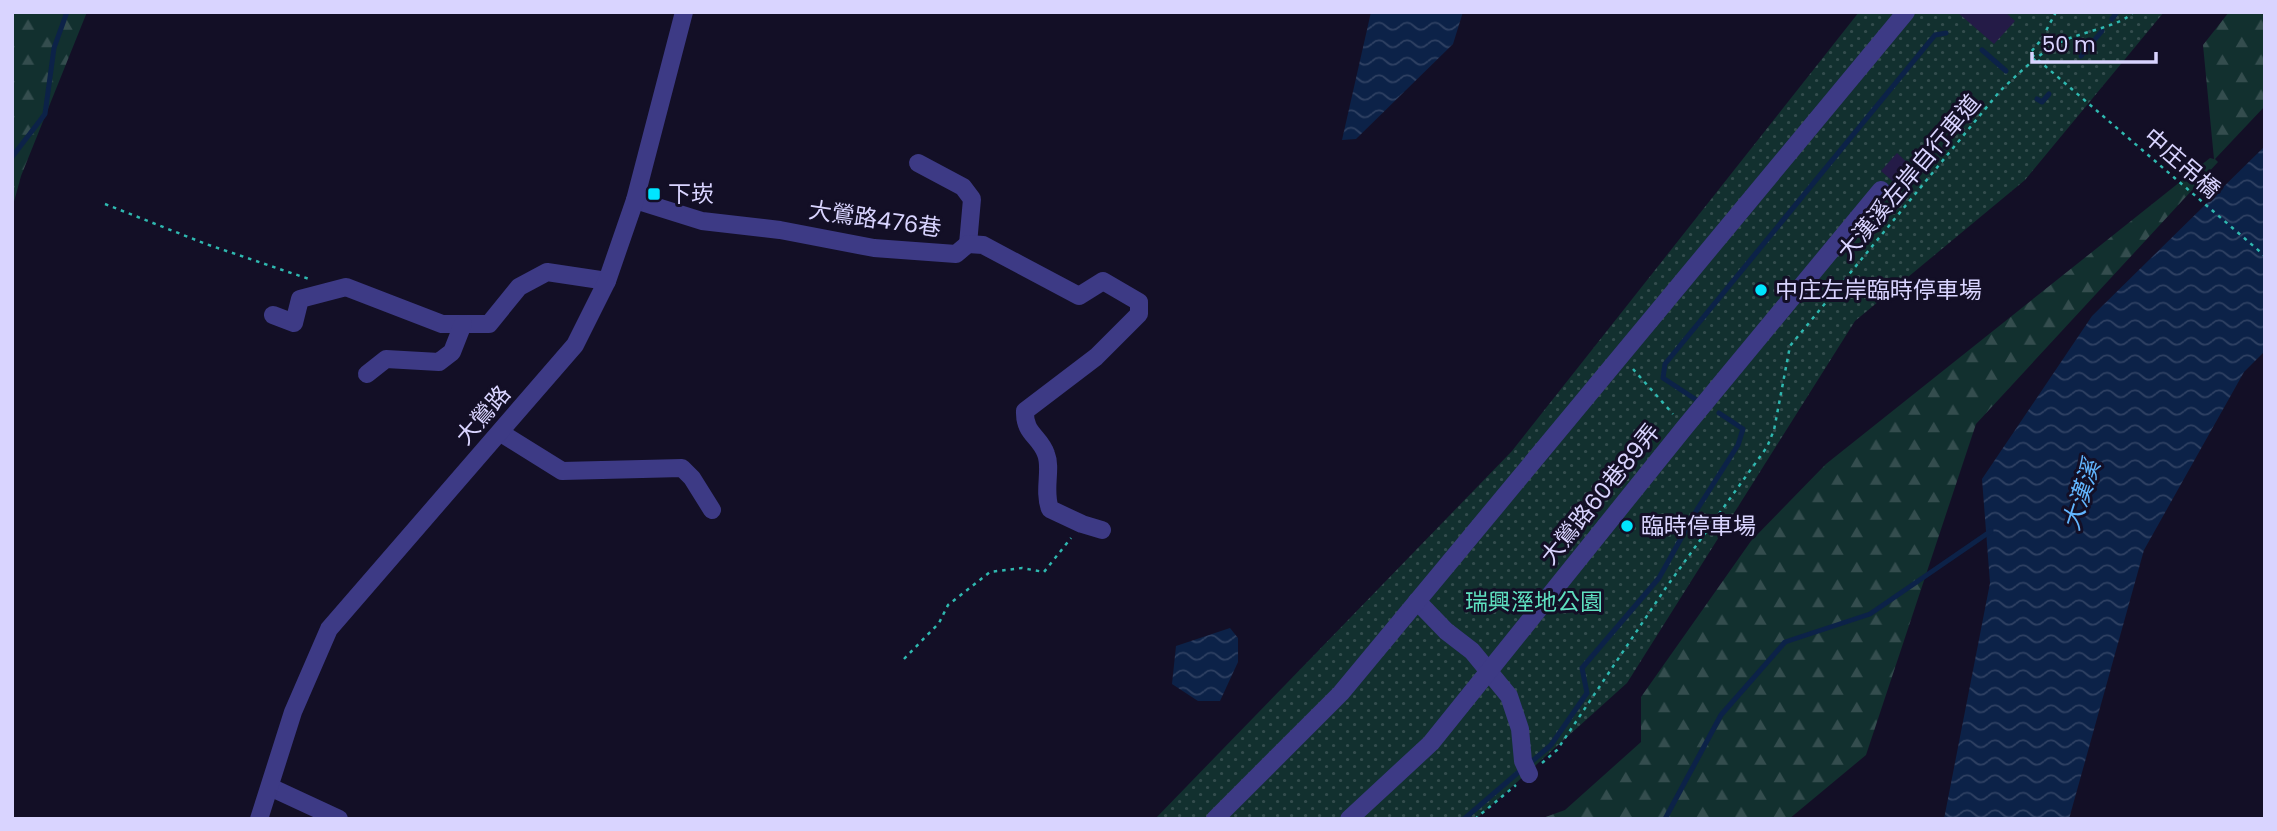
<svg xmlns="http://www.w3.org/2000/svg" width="2277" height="831" font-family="Poppins,'Noto Sans TC',sans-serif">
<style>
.forest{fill:url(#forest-firs)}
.park{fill:url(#park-dots)}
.water{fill:url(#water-waves)}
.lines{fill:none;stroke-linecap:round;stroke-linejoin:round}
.stream{stroke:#0c2248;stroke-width:5}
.building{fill:#241b47}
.path{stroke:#2fb8b0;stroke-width:2.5;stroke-dasharray:3.5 5;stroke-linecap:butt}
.minor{stroke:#3d3a85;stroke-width:18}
.poi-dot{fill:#00e5ff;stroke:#130f26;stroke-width:2.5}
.labels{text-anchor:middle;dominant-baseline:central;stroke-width:6;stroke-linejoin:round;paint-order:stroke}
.street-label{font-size:23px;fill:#d9d4ff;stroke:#130f26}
.poi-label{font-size:23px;fill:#d9d4ff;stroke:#130f26;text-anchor:start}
.park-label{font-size:23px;fill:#5fe0c0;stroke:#130f26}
.water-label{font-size:24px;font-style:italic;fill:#62b6ff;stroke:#130f26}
</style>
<defs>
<pattern id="forest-firs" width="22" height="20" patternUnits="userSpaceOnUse" patternTransform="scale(1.75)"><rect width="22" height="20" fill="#12302f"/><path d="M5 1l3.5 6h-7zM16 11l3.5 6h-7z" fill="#344d4e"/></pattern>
<pattern id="park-dots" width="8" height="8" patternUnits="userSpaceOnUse" patternTransform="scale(1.75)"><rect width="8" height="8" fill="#12302f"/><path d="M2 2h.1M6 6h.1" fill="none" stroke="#344d4e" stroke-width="1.8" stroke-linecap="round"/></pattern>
<pattern id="water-waves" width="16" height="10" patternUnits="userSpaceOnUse" patternTransform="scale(1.75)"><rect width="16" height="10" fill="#0c2248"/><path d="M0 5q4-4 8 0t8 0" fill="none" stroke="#2f4163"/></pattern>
</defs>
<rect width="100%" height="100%" fill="#130f26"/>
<g class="forest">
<polygon points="12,12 87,12 21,176 12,209"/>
<polygon points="2229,12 2265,12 2265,106 2215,159 2218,162 1976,424 1866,755 1789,819 1540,819 1565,810 1641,742 1641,697 1751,541 1826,464 2210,158 2214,159 2203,45"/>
</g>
<polygon class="park" points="1859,12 2164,12 2025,180 1855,321 1627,683 1476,819 1155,819 1512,451"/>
<g class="water">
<polygon points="1371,12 1463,12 1453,44 1356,139 1342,140"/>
<polygon points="2265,146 2265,351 2244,372 2144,550 2069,819 1944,819 1990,583 1982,479 2092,316"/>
<polygon points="1230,628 1238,638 1238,662 1220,701 1198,701 1172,684 1176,646"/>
</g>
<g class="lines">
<g class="stream">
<polyline points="2112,19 2117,12"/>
<polyline points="1982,50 2006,71"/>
<polyline points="2081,56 2102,31"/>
<polyline points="2037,99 2042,102 2049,94"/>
<polyline points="12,157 45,114 54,48 67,12"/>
<polyline points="1695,399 1663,378 1665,364 1935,35 1946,33"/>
<polyline points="1529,764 1551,745 1587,693 1582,668 1659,578 1698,508 1738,445 1743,429 1719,413"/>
<polyline points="1464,819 1521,770"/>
<polyline points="1665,819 1721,715 1785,642 1870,614 1991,531"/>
</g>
</g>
<g class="building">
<polygon points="1957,12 2005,12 2015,21 1994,44"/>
<polygon points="1897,153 1913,168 1897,185 1881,171"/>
</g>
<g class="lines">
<g class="path">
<polyline points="2056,12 2041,40 2030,53 2265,256"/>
<polyline points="105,204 206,244 309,279"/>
<polyline points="1633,369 1673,414"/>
<polyline points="904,659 939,623 948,605 990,572 1022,568 1044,572 1071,538"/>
<path d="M1542,763L1557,750L1665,589L1767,447L1774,430L1790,346L2000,91C2018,74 2039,53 2061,42C2080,32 2122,26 2133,12"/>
<polyline points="1475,819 1516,785"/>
</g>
<g class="minor">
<polyline points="918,163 963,187 972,199 968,244"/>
<path d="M635,200L702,221L780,230L874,248L956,254L968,244L983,245L1079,296L1103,281L1139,302V314L1096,357L1025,411C1024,434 1040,436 1046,454C1052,469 1043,490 1050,509L1082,524L1102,530"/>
<polyline points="273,315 294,323 300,299 346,287 442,324 489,324 519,287 547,272 607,281"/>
<polyline points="367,374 386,359 439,362 452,352 463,324"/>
<polyline points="501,433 562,471 682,468 692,478 712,510"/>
<polyline points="1417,601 1446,631 1472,651 1509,696 1520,729 1523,761 1529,774"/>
<polyline points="270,787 339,819"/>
<polyline points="259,819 293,712 329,629 575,345 607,281 635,200 684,12"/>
<polyline points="1215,819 1341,693 1906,12"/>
<polyline points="1349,819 1431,743 1685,427 1881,190"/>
</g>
</g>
<g class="poi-dot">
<rect x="647" y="187" width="14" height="14" rx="3.5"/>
<circle cx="1761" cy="290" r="7"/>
<circle cx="1627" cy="526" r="7"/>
</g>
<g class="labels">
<g class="street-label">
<text transform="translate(2182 163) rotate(41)">中庄吊橋</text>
<text transform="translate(1909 177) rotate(-50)">大漢溪左岸自行車道</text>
<text transform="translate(875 219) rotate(8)">大鶯路476巷</text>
<text transform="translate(483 415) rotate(-49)">大鶯路</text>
<text transform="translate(1600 494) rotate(-51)">大鶯路60巷89弄</text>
</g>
<g class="poi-label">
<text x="668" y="194">下崁</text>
<text x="1775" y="290">中庄左岸臨時停車場</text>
<text x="1641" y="526">臨時停車場</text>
</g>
<g class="park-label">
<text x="1534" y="602">瑞興溼地公園</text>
</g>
<g class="water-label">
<text transform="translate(2081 495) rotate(-72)">大漢溪</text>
</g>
</g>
<rect width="2277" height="831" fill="none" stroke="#d9d4ff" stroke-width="28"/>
<path d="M2032 52v10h124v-10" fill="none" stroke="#d9d4ff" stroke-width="3.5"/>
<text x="2042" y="52" font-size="21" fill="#d9d4ff" stroke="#130f26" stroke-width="5" paint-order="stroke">50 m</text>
</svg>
